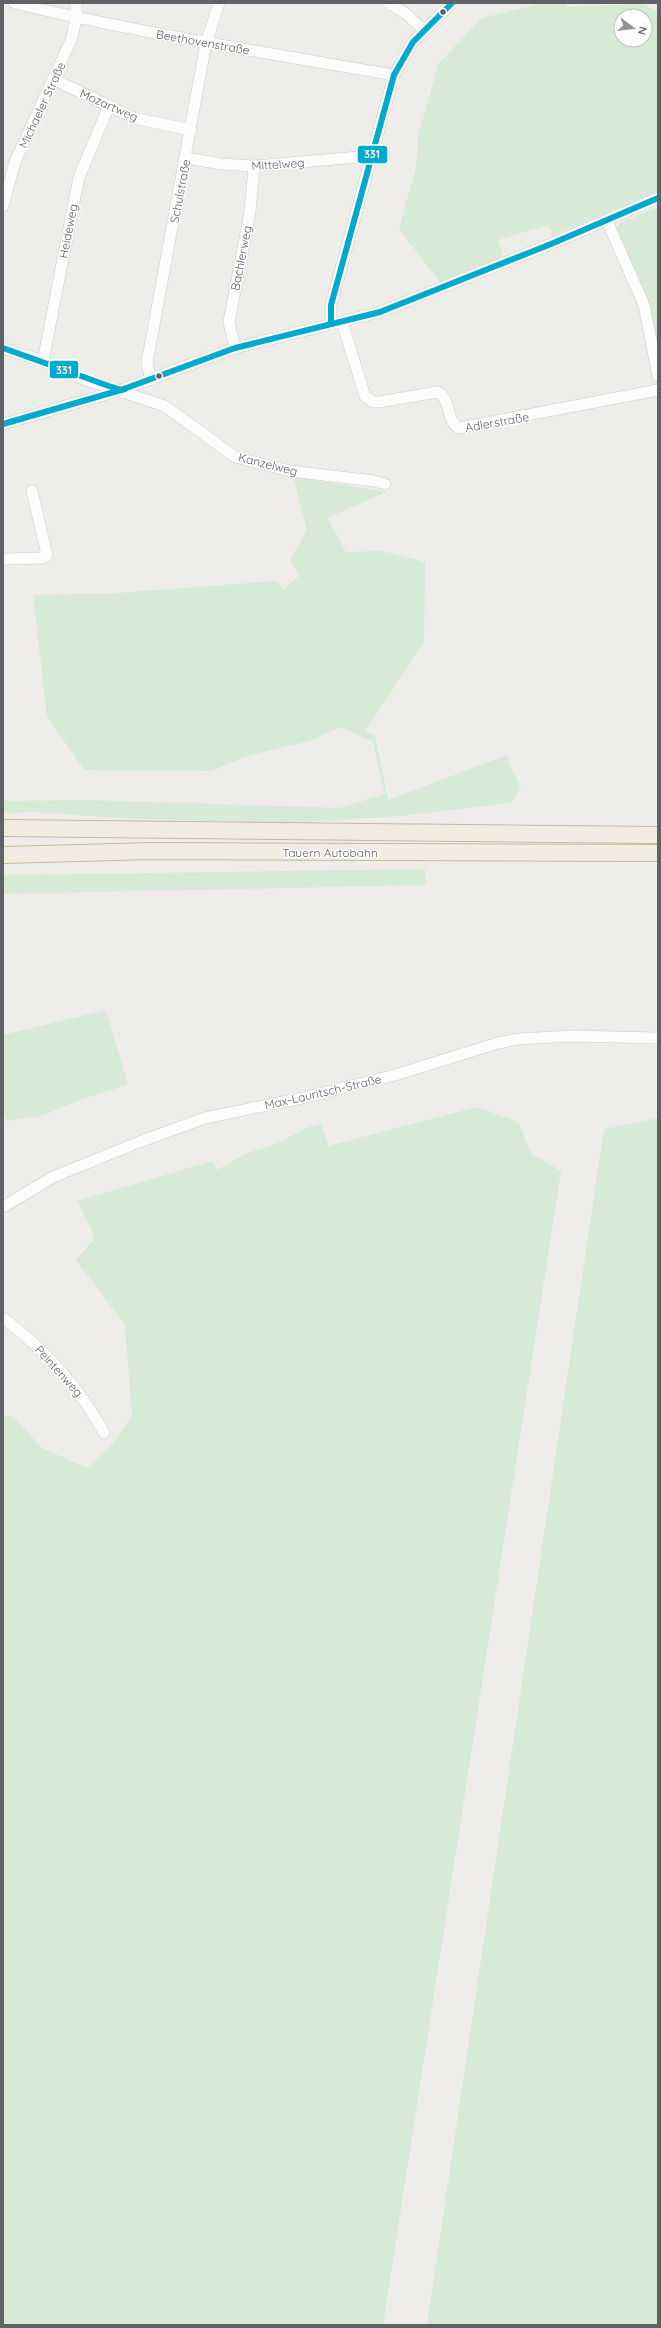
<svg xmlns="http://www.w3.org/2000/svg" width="661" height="2328" font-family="Quicksand,sans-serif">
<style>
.green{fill:#d7ead5;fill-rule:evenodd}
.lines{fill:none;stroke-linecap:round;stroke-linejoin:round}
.minor-casing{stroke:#cbcbcb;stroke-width:12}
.highway-casing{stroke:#c6b796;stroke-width:18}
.minor{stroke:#fcfcfc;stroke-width:11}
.highway{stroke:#f0ece2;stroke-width:16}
.bus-1-casing{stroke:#fff;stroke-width:9}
.bus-1{stroke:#00a9ce;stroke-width:6}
.bus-dot{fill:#5f6267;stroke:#fff;stroke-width:1.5}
.labels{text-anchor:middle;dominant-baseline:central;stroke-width:3;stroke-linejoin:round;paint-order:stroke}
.street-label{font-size:12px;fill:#5f6267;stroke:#fff}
.line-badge{stroke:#fff;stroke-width:1.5}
.badge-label{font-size:11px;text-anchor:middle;font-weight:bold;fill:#fff}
</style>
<rect width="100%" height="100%" fill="#eeede9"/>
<g class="green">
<path d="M543,3H567L566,7L641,4L658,11V191L552,236L548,225L498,240L503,256L440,282L399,229L416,168L418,136L439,63L482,18ZM621,16H645V40H621Z"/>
<polygon points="658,207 658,344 648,305 617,231 620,223"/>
<polygon points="293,476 386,492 327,518 346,552 382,551 425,562 424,642 365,731 375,736 388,800 507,755 509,765 521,787 511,803 400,816 289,823 114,818 36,812 3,813 3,801 87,800 339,808 385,794 373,742 340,727 313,740 247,756 211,771 84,770 47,716 33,595 118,593 275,581 284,589 300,575 290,560 307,531"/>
<polygon points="425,869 426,885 3,894 3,875"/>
<polygon points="106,1010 128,1085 85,1098 41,1116 7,1121 3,1112 3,1035"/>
<polygon points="477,1107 518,1122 532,1154 561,1171 383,2325 3,2325 3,1416 13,1416 42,1448 87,1468 110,1447 132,1416 125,1325 76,1260 95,1238 77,1201 213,1161 217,1170 247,1153 276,1144 309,1127 321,1124 328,1146"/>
<polygon points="658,1118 658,2325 427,2325 604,1129"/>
</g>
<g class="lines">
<g class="minor-casing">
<g id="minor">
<path d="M14,3C139,33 267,53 394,75"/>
<polyline points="388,3 405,13 424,30"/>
<polyline points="53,79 134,118 191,130"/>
<polyline points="186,158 222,164 254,166 370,156"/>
<polyline points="3,206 15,162 72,38 76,18 76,3"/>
<polyline points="607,221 644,305 658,376"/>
<path d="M342,322L365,396L373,402H379L438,392C452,400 445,420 459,428L658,390"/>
<polyline points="331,324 331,305 394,75 413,42 452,3"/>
<polyline points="3,348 43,361 83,379 165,406 235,457 290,471 374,481 385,484"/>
<polyline points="235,348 229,322 250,212 254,166"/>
<polyline points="43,361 79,177 109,106"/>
<polyline points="151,380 147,363 206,43 219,3"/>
<polyline points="3,424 121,390 235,348 380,312 551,244 658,198"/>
<polyline points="3,559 43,558 47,555 32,491"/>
<polyline points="3,1207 53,1177 139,1142 205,1118 302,1098 395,1075 498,1043 518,1039 572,1036 658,1038"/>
<path d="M3,1318C44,1349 80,1388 104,1433"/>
</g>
</g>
<g class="highway-casing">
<g id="highway">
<polyline points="3,828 658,835"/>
<polyline points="3,855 153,851 658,853"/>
</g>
</g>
<use href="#minor" class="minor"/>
<use href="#highway" class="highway"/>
<g class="bus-1-casing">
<g id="bus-1">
<polyline points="331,324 331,305 394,75 413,42 452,3"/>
<polyline points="3,348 106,385 121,390 125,389"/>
<polyline points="3,424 121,390 235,348 380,312 551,244 658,198"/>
</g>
</g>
<use href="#bus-1" class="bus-1"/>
</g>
<g class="bus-dot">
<circle cx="443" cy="12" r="3.5"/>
<circle cx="159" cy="376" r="3.5"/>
</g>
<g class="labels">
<g class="street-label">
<text transform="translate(203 42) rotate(10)">Beethovenstraße</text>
<text transform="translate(42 105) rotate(-65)">Michaeler Straße</text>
<text transform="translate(109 105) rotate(24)">Mozartweg</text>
<text transform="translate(278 164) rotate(-4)">Mittelweg</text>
<text transform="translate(180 191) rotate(-79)">Schulstraße</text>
<text transform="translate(68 231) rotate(-79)">Heideweg</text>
<text transform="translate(241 258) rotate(-79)">Bachlerweg</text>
<text transform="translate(497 422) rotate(-10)">Adlerstraße</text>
<text transform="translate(268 464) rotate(14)">Kanzelweg</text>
<text x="330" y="852">Tauern Autobahn</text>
<text transform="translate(323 1092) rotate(-13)">Max-Lauritsch-Straße</text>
<text transform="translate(59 1371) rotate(48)">Peintenweg</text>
</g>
</g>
<g class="line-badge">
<rect x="357" y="145" width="31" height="19" rx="4" fill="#00a9ce"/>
<rect x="49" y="360" width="30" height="19" rx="4" fill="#00a9ce"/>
</g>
<g class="badge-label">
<text x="372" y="158">331</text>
<text x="64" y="374">331</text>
</g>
<rect width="661" height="2328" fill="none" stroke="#5f6267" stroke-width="8"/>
<g transform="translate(633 28) rotate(105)"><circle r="19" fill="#ffffff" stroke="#bfc0c2"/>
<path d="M0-3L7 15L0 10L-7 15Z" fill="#919394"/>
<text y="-6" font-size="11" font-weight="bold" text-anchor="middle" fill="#5f6267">N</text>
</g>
</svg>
